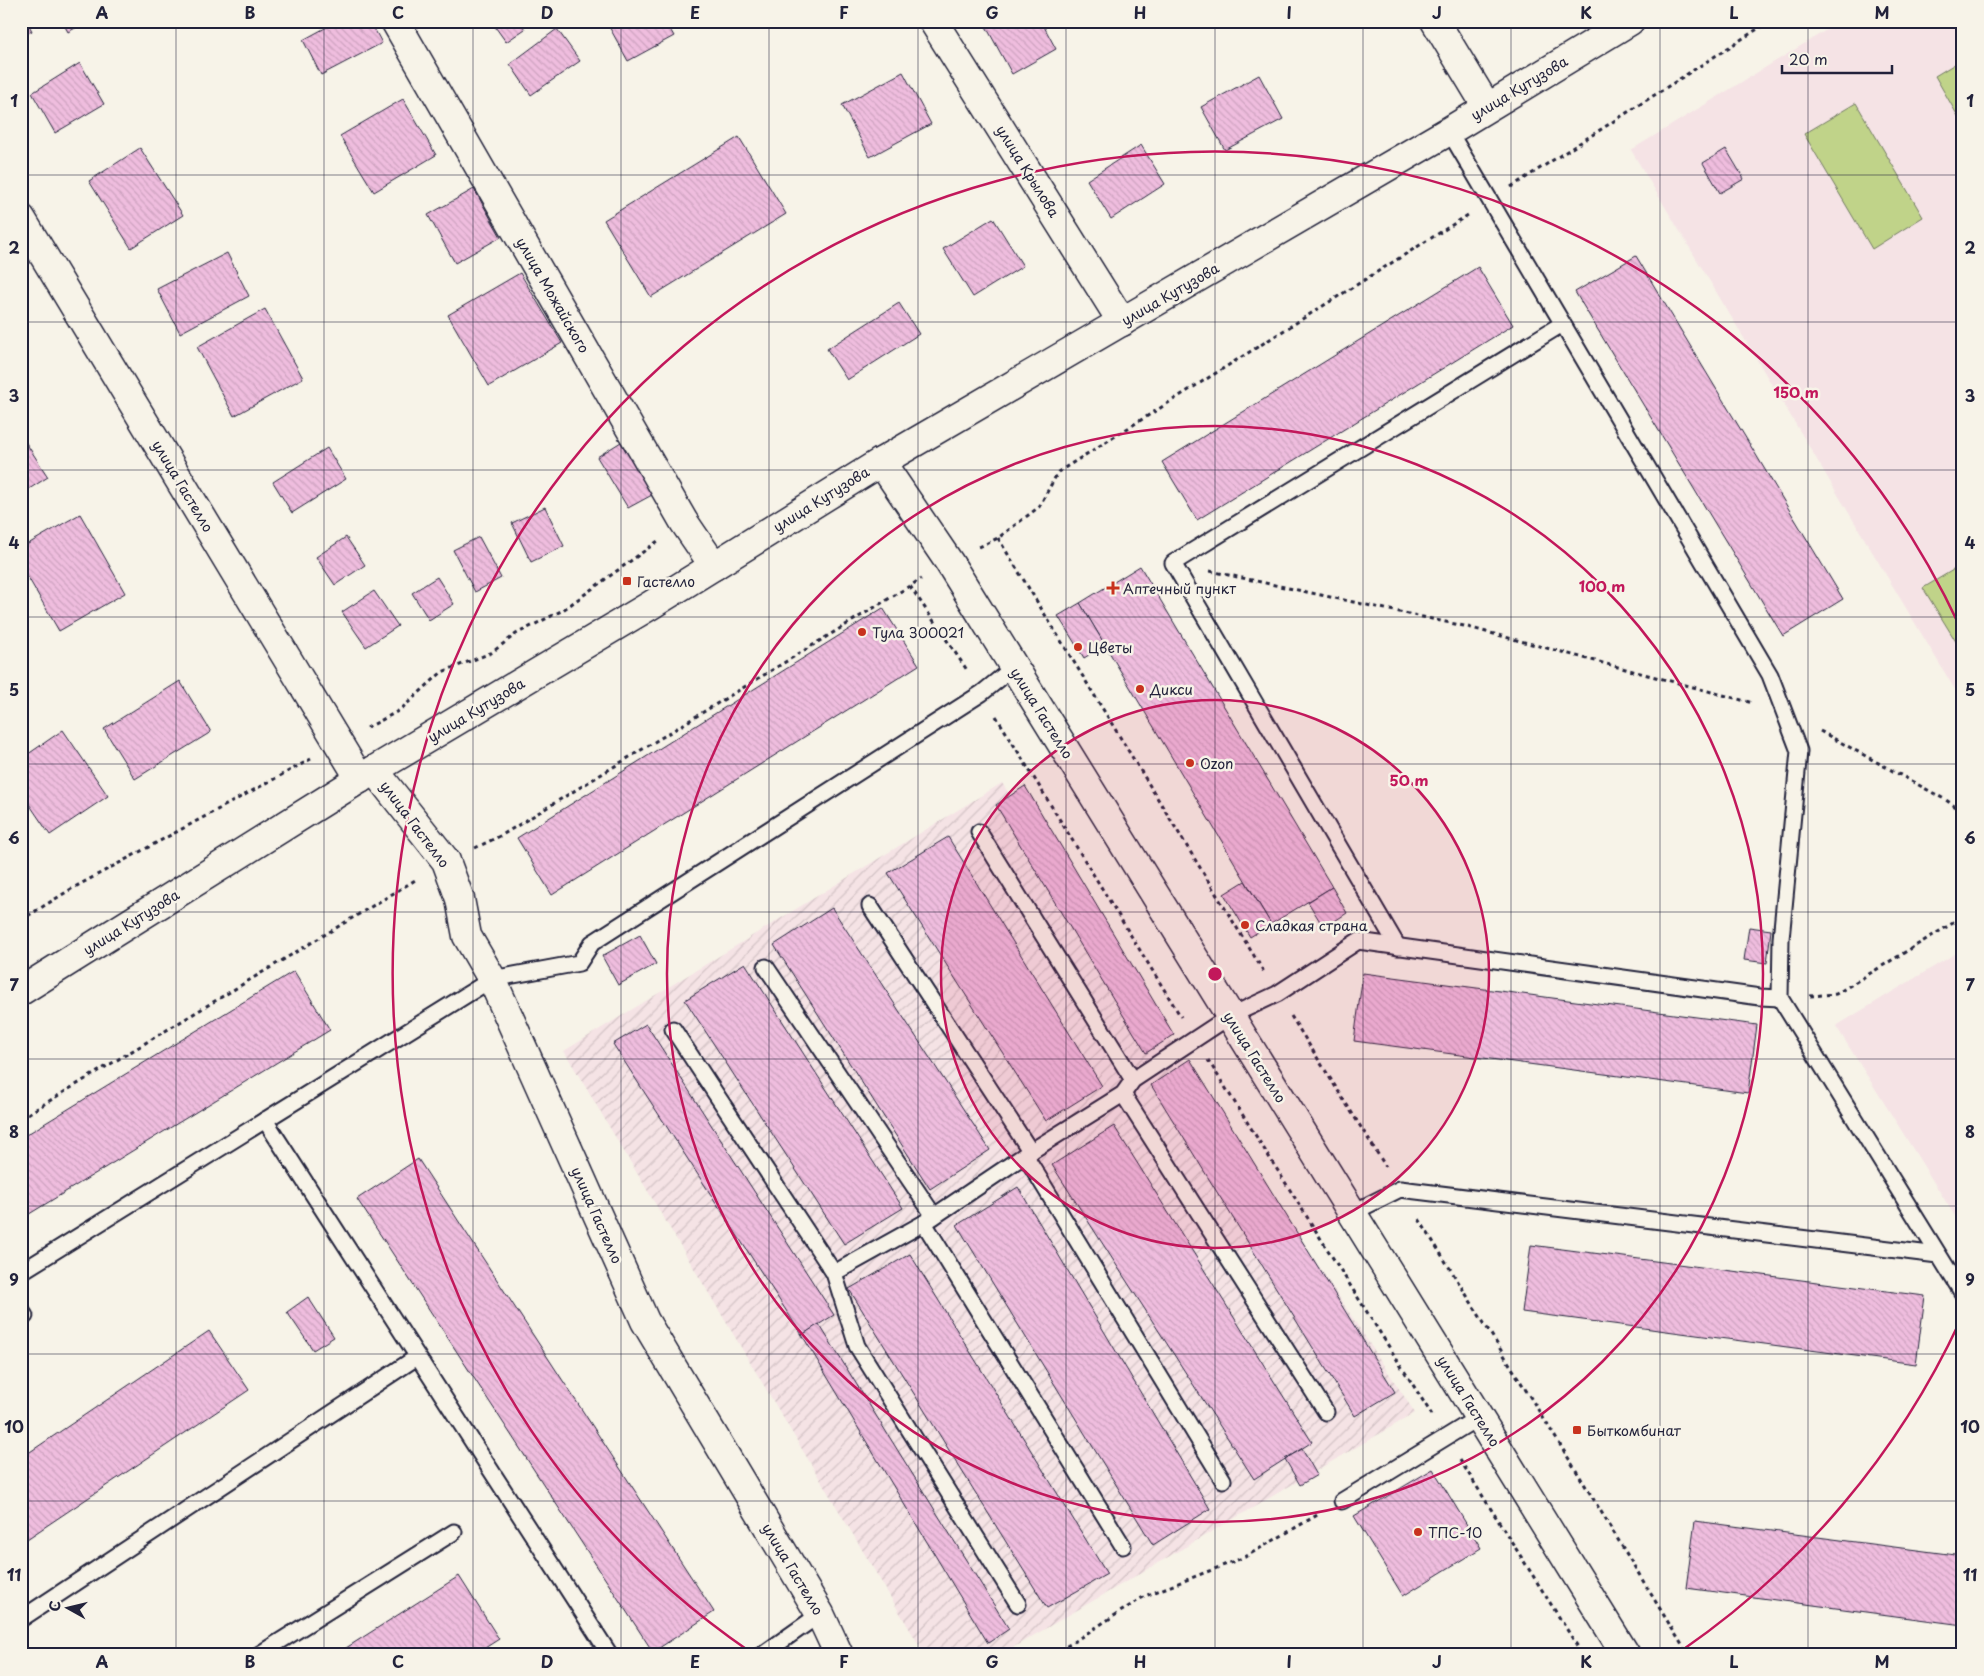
<svg xmlns="http://www.w3.org/2000/svg" width="1984" height="1676" font-family="'Playpen Sans',sans-serif">
<style>
.built{fill:#f5e3e5}
.industrial{fill:url(#industrial-furrows)}
.grass{fill:#c0d389;stroke:#717a62}
.building{fill:url(#building-back-hatch);stroke:#22223b}
.lines{fill:none;stroke-linecap:round;stroke-linejoin:round}
.service-casing{stroke:#22223b;stroke-width:19}
.minor-casing{stroke:#22223b;stroke-width:31}
.tertiary-casing{stroke:#22223b;stroke-width:31}
.secondary-casing{stroke:#22223b;stroke-width:31}
.path{stroke:#22223b;stroke-width:3;stroke-dasharray:4 4;stroke-linecap:butt}
.service{stroke:#f7f3e8;stroke-width:15}
.minor{stroke:#f7f3e8;stroke-width:28}
.tertiary{stroke:#f7f3e8;stroke-width:28}
.secondary{stroke:#f7f3e8;stroke-width:28}
.grid{fill:none;stroke:#22223b;stroke-width:1;stroke-opacity:0.55}
.ring{fill:none;stroke:#c2185b;stroke-width:2.5}
.poi-dot{fill:#c8321e;stroke:#f7f3e8;stroke-width:2}
.labels{text-anchor:middle;dominant-baseline:central;stroke-width:5;stroke-linejoin:round;paint-order:stroke}
.street-label{font-size:14px;fill:#22223b;stroke:#f7f3e8}
.poi-label{font-size:14px;fill:#22223b;stroke:#f7f3e8;text-anchor:start}
.centre{fill:#c2185b;stroke:#f7f3e8;stroke-width:2.5}
.ring-label{font-size:15px;text-anchor:middle;font-weight:bold;fill:#c2185b;stroke:#f7f3e8;stroke-width:5;stroke-linejoin:round;paint-order:stroke}
.neatline{fill:none;stroke:#22223b;stroke-width:2}
.grid-label{font-size:16px;text-anchor:middle;font-weight:bold;fill:#22223b}
</style>
<defs>
<pattern id="industrial-furrows" width="10" height="10" patternUnits="userSpaceOnUse" patternTransform="scale(1.25)"><rect width="10" height="10" fill="#f5e3e5"/><path d="M-1 1l2-2M0 10L10 0M9 11l2-2" fill="none" stroke="#d2c2c5"/></pattern>
<pattern id="building-back-hatch" width="6" height="6" patternUnits="userSpaceOnUse" patternTransform="scale(1.25)"><rect width="6" height="6" fill="#efbdde"/><path d="M-1 5l2 2M0 0l6 6M5-1l2 2" fill="none" stroke="#cda2bf"/></pattern>
</defs>
<rect width="100%" height="100%" fill="#f7f3e8"/>
<filter id="ink" filterUnits="userSpaceOnUse"><feTurbulence type="fractalNoise" baseFrequency=".02" numOctaves="2"/><feDisplacementMap in="SourceGraphic" scale="10" xChannelSelector="R" yChannelSelector="G"/><feConvolveMatrix kernelMatrix="1 2 1 2 8 2 1 2 1" color-interpolation-filters="sRGB"/></filter>
<g filter="url(#ink)">
<g class="built">
<polygon points="1841,21 1963,21 1963,703 1631,150"/>
<polygon points="1963,949 1963,1229 1836,1026"/>
</g>
<polygon class="industrial" points="1002,783 1415,1413 1000,1655 925,1655 564,1051"/>
<g class="grass">
<polygon points="1963,59 1963,125 1935,76"/>
<polygon points="1856,103 1923,217 1872,249 1804,134"/>
<polygon points="1963,564 1963,653 1923,588"/>
</g>
<g class="building">
<polygon points="21,21 27,21 32,31 21,37"/>
<polygon points="62,21 88,21 68,32"/>
<polygon points="338,21 370,21 382,43 321,75 303,40"/>
<polygon points="491,21 519,21 525,29 506,42"/>
<polygon points="606,21 665,21 674,36 628,61"/>
<polygon points="983,21 1041,21 1056,49 1012,74"/>
<polygon points="557,29 580,61 531,95 510,64"/>
<polygon points="80,63 104,104 55,133 32,93"/>
<polygon points="903,72 931,124 870,157 842,105"/>
<polygon points="1259,75 1283,119 1225,150 1201,107"/>
<polygon points="403,99 436,155 374,192 340,136"/>
<polygon points="739,137 786,214 651,297 604,220"/>
<polygon points="1141,145 1165,184 1111,219 1087,180"/>
<polygon points="140,148 183,215 131,248 89,181"/>
<polygon points="1726,149 1744,179 1720,193 1703,163"/>
<polygon points="474,189 501,237 455,263 428,215"/>
<polygon points="993,218 1023,266 973,297 943,249"/>
<polygon points="227,253 249,296 180,333 157,289"/>
<polygon points="1636,256 1843,599 1783,636 1575,292"/>
<polygon points="1478,267 1513,325 1197,520 1162,462"/>
<polygon points="520,273 562,343 489,386 448,315"/>
<polygon points="899,303 919,334 847,380 827,349"/>
<polygon points="265,309 303,378 234,416 197,347"/>
<polygon points="21,435 48,477 21,494"/>
<polygon points="621,442 652,495 628,508 597,457"/>
<polygon points="327,448 346,479 292,513 273,482"/>
<polygon points="545,507 564,546 531,562 512,523"/>
<polygon points="80,514 125,593 59,631 21,565 21,548"/>
<polygon points="346,537 365,565 335,585 316,557"/>
<polygon points="479,537 501,578 475,592 453,550"/>
<polygon points="1140,566 1332,887 1271,924 1080,603"/>
<polygon points="437,577 454,604 429,620 412,593"/>
<polygon points="374,591 398,626 366,647 342,612"/>
<polygon points="1080,603 1105,645 1084,658 1058,616"/>
<polygon points="883,608 919,665 552,895 517,838"/>
<polygon points="180,681 211,732 135,779 104,729"/>
<polygon points="63,730 108,796 50,835 21,792 21,759"/>
<polygon points="1025,786 1174,1035 1146,1053 996,805"/>
<polygon points="948,837 1102,1086 1046,1121 888,873"/>
<polygon points="1245,881 1271,924 1250,937 1224,894"/>
<polygon points="1332,887 1347,913 1324,928 1308,902"/>
<polygon points="832,908 990,1150 930,1189 774,945"/>
<polygon points="1749,927 1771,930 1767,963 1744,960"/>
<polygon points="640,935 656,964 618,985 602,956"/>
<polygon points="745,963 903,1208 844,1244 685,1000"/>
<polygon points="294,971 330,1030 21,1219 21,1138"/>
<polygon points="1363,973 1757,1025 1748,1093 1354,1041"/>
<polygon points="646,1024 834,1315 802,1335 613,1044"/>
<polygon points="1190,1059 1395,1392 1355,1416 1151,1085"/>
<polygon points="1114,1126 1312,1442 1254,1479 1052,1165"/>
<polygon points="418,1159 714,1612 653,1652 357,1199"/>
<polygon points="1018,1187 1210,1509 1153,1545 957,1225"/>
<polygon points="1531,1245 1925,1296 1916,1364 1522,1312"/>
<polygon points="910,1254 1107,1574 1047,1608 849,1289"/>
<polygon points="308,1297 334,1337 313,1350 287,1312"/>
<polygon points="819,1324 1009,1629 988,1643 802,1335"/>
<polygon points="209,1331 249,1390 21,1543 21,1458"/>
<polygon points="1302,1449 1317,1475 1300,1485 1285,1459"/>
<polygon points="1433,1469 1481,1548 1403,1596 1354,1516"/>
<polygon points="1695,1521 1963,1556 1963,1625 1686,1588"/>
<polygon points="459,1576 499,1639 474,1655 335,1655"/>
</g>
<g class="lines">
<g class="service-casing">
<g id="service">
<polyline points="1449,131 1770,675 1799,751 1781,939 1780,998 1963,1294"/>
<polyline points="979,832 1133,1080"/>
<polyline points="870,906 1031,1152"/>
<polyline points="1398,947 1173,563 1562,324"/>
<polyline points="766,967 934,1216"/>
<polyline points="673,1029 834,1273 857,1346 1018,1604"/>
<polyline points="1123,1094 1326,1412"/>
<polyline points="265,1120 610,1655"/>
<polyline points="1025,1155 1223,1480"/>
<polyline points="1352,1213 1400,1189 1938,1255"/>
<polyline points="924,1223 1123,1546"/>
<polyline points="21,1272 492,979 579,963 592,943 982,693 1014,667"/>
<polyline points="834,1273 924,1223 1025,1155 1123,1094 1133,1080 1230,1016 1277,994 1358,941 1760,997 1780,998"/>
<polyline points="21,1310 25,1316 21,1318"/>
<polyline points="1342,1501 1479,1417"/>
<polyline points="21,1619 417,1357"/>
<polyline points="258,1655 454,1532"/>
<polyline points="762,1655 820,1614"/>
</g>
</g>
<g class="minor-casing">
<g id="minor">
<polyline points="395,21 684,522 714,566"/>
<polyline points="933,21 1122,322"/>
<polyline points="1435,21 1487,107"/>
<polyline points="21,218 360,779"/>
<polyline points="374,770 446,861 460,899 467,936 492,979 645,1321 820,1614 839,1655"/>
</g>
</g>
<g class="tertiary-casing">
<polyline id="tertiary" points="881,462 949,562 1626,1655"/>
</g>
<g class="secondary-casing">
<polyline id="secondary" points="21,991 374,770 651,605 881,462 1449,131 1630,21"/>
</g>
<g class="path">
<polyline points="1511,187 1770,21"/>
<polyline points="998,538 1264,972"/>
<polyline points="979,547 998,538 1039,507 1058,472 1468,215"/>
<polyline points="1210,571 1464,626 1753,703"/>
<polyline points="910,586 967,670"/>
<polyline points="996,716 1181,1017"/>
<polyline points="367,728 400,710 442,672 491,653 516,634 563,610 658,541"/>
<polyline points="1820,731 1946,800 1963,812"/>
<polyline points="475,848 502,835 921,579"/>
<polyline points="21,920 73,888 311,759"/>
<polyline points="1810,996 1836,994 1963,917"/>
<polyline points="1291,1016 1386,1167"/>
<polyline points="1208,1060 1432,1415"/>
<polyline points="21,1118 417,879"/>
<polyline points="1419,1219 1577,1472 1688,1655"/>
<polyline points="1460,1460 1583,1655"/>
<polyline points="1053,1655 1145,1596 1245,1557 1319,1514"/>
</g>
<use href="#service" class="service"/>
<use href="#minor" class="minor"/>
<use href="#tertiary" class="tertiary"/>
<use href="#secondary" class="secondary"/>
</g>
</g>
<path class="grid" d="M176,21V1655M324,21V1655M473,21V1655M621,21V1655M769,21V1655M918,21V1655M1066,21V1655M1215,21V1655M1363,21V1655M1511,21V1655M1660,21V1655M1808,21V1655M21,175H1963M21,322H1963M21,470H1963M21,617H1963M21,764H1963M21,912H1963M21,1059H1963M21,1206H1963M21,1354H1963M21,1501H1963"/>
<circle cx="1215" cy="974" r="274" fill="#c2185b" fill-opacity=".12"/>
<g class="ring">
<circle cx="1215" cy="974" r="274"/>
<circle cx="1215" cy="974" r="548"/>
<path d="M1960 1321A822 822 0 0 1 1681 1651M749 1651A822 822 0 1 1 1960 627"/>
</g>
<g class="poi-dot">
<rect x="622" y="576" width="10" height="10" rx="2.5"/>
<path d="M1110.5 580.5h5v5h5v5h-5v5h-5v-5h-5v-5h5z"/>
<circle cx="862" cy="632" r="5"/>
<circle cx="1078" cy="647" r="5"/>
<circle cx="1140" cy="689" r="5"/>
<circle cx="1190" cy="763" r="5"/>
<circle cx="1245" cy="925" r="5"/>
<rect x="1572" y="1425" width="10" height="10" rx="2.5"/>
<circle cx="1418" cy="1532" r="5"/>
</g>
<g class="labels">
<g class="street-label">
<text transform="translate(1519 88) rotate(-31)">улица Кутузова</text>
<text transform="translate(1028 171) rotate(58)">улица Крылова</text>
<text transform="translate(1170 294) rotate(-30)">улица Кутузова</text>
<text transform="translate(553 295) rotate(60)">улица Можайского</text>
<text transform="translate(183 486) rotate(59)">улица Гастелло</text>
<text transform="translate(821 499) rotate(-32)">улица Кутузова</text>
<text transform="translate(476 710) rotate(-31)">улица Кутузова</text>
<text transform="translate(1042 713) rotate(58)">улица Гастелло</text>
<text transform="translate(415 824) rotate(53)">улица Гастелло</text>
<text transform="translate(131 922) rotate(-32)">улица Кутузова</text>
<text transform="translate(1255 1057) rotate(58)">улица Гастелло</text>
<text transform="translate(597 1215) rotate(66)">улица Гастелло</text>
<text transform="translate(1469 1401) rotate(58)">улица Гастелло</text>
<text transform="translate(793 1569) rotate(59)">улица Гастелло</text>
</g>
<g class="poi-label">
<text x="637" y="581">Гастелло</text>
<text x="1123" y="588">Аптечный пункт</text>
<text x="872" y="632">Тула 300021</text>
<text x="1088" y="647">Цветы</text>
<text x="1150" y="689">Дикси</text>
<text x="1200" y="763">Ozon</text>
<text x="1255" y="925">Сладкая страна</text>
<text x="1587" y="1430">Быткомбинат</text>
<text x="1428" y="1532">ТПС-10</text>
</g>
</g>
<circle cx="1215" cy="974" r="8" class="centre"/>
<g class="ring-label">
<text x="1796" y="398">150 m</text>
<text x="1602" y="592">100 m</text>
<text x="1409" y="786">50 m</text>
</g>
<rect width="1984" height="1676" fill="none" stroke="#f7f3e8" stroke-width="55"/>
<g transform="translate(68 1608) rotate(278)" stroke="#f7f3e8" stroke-width="4" paint-order="stroke">
<path d="M0-4L9 19L0 12L-9 19Z" fill="#22223b"/>
<text y="-8" font-size="14" font-weight="bold" text-anchor="middle" fill="#22223b">С</text>
</g>
<path d="M1782 65v8h110v-8" fill="none" stroke="#22223b" stroke-width="2.5"/>
<text x="1789" y="65" font-size="15" fill="#22223b" stroke="#f7f3e8" stroke-width="4" paint-order="stroke">20 m</text>
<rect x="28" y="28" width="1928" height="1620" class="neatline"/>
<g class="grid-label">
<text x="102" y="19">A</text>
<text x="250" y="19">B</text>
<text x="398" y="19">C</text>
<text x="547" y="19">D</text>
<text x="695" y="19">E</text>
<text x="844" y="19">F</text>
<text x="992" y="19">G</text>
<text x="1140" y="19">H</text>
<text x="1289" y="19">I</text>
<text x="1437" y="19">J</text>
<text x="1586" y="19">K</text>
<text x="1734" y="19">L</text>
<text x="1882" y="19">M</text>
<text x="14" y="107">1</text>
<text x="1970" y="107">1</text>
<text x="14" y="254">2</text>
<text x="1970" y="254">2</text>
<text x="14" y="402">3</text>
<text x="1970" y="402">3</text>
<text x="14" y="549">4</text>
<text x="1970" y="549">4</text>
<text x="14" y="696">5</text>
<text x="1970" y="696">5</text>
<text x="14" y="844">6</text>
<text x="1970" y="844">6</text>
<text x="14" y="991">7</text>
<text x="1970" y="991">7</text>
<text x="14" y="1138">8</text>
<text x="1970" y="1138">8</text>
<text x="14" y="1286">9</text>
<text x="1970" y="1286">9</text>
<text x="14" y="1433">10</text>
<text x="1970" y="1433">10</text>
<text x="14" y="1581">11</text>
<text x="1970" y="1581">11</text>
<text x="102" y="1668">A</text>
<text x="250" y="1668">B</text>
<text x="398" y="1668">C</text>
<text x="547" y="1668">D</text>
<text x="695" y="1668">E</text>
<text x="844" y="1668">F</text>
<text x="992" y="1668">G</text>
<text x="1140" y="1668">H</text>
<text x="1289" y="1668">I</text>
<text x="1437" y="1668">J</text>
<text x="1586" y="1668">K</text>
<text x="1734" y="1668">L</text>
<text x="1882" y="1668">M</text>
</g>
</svg>
